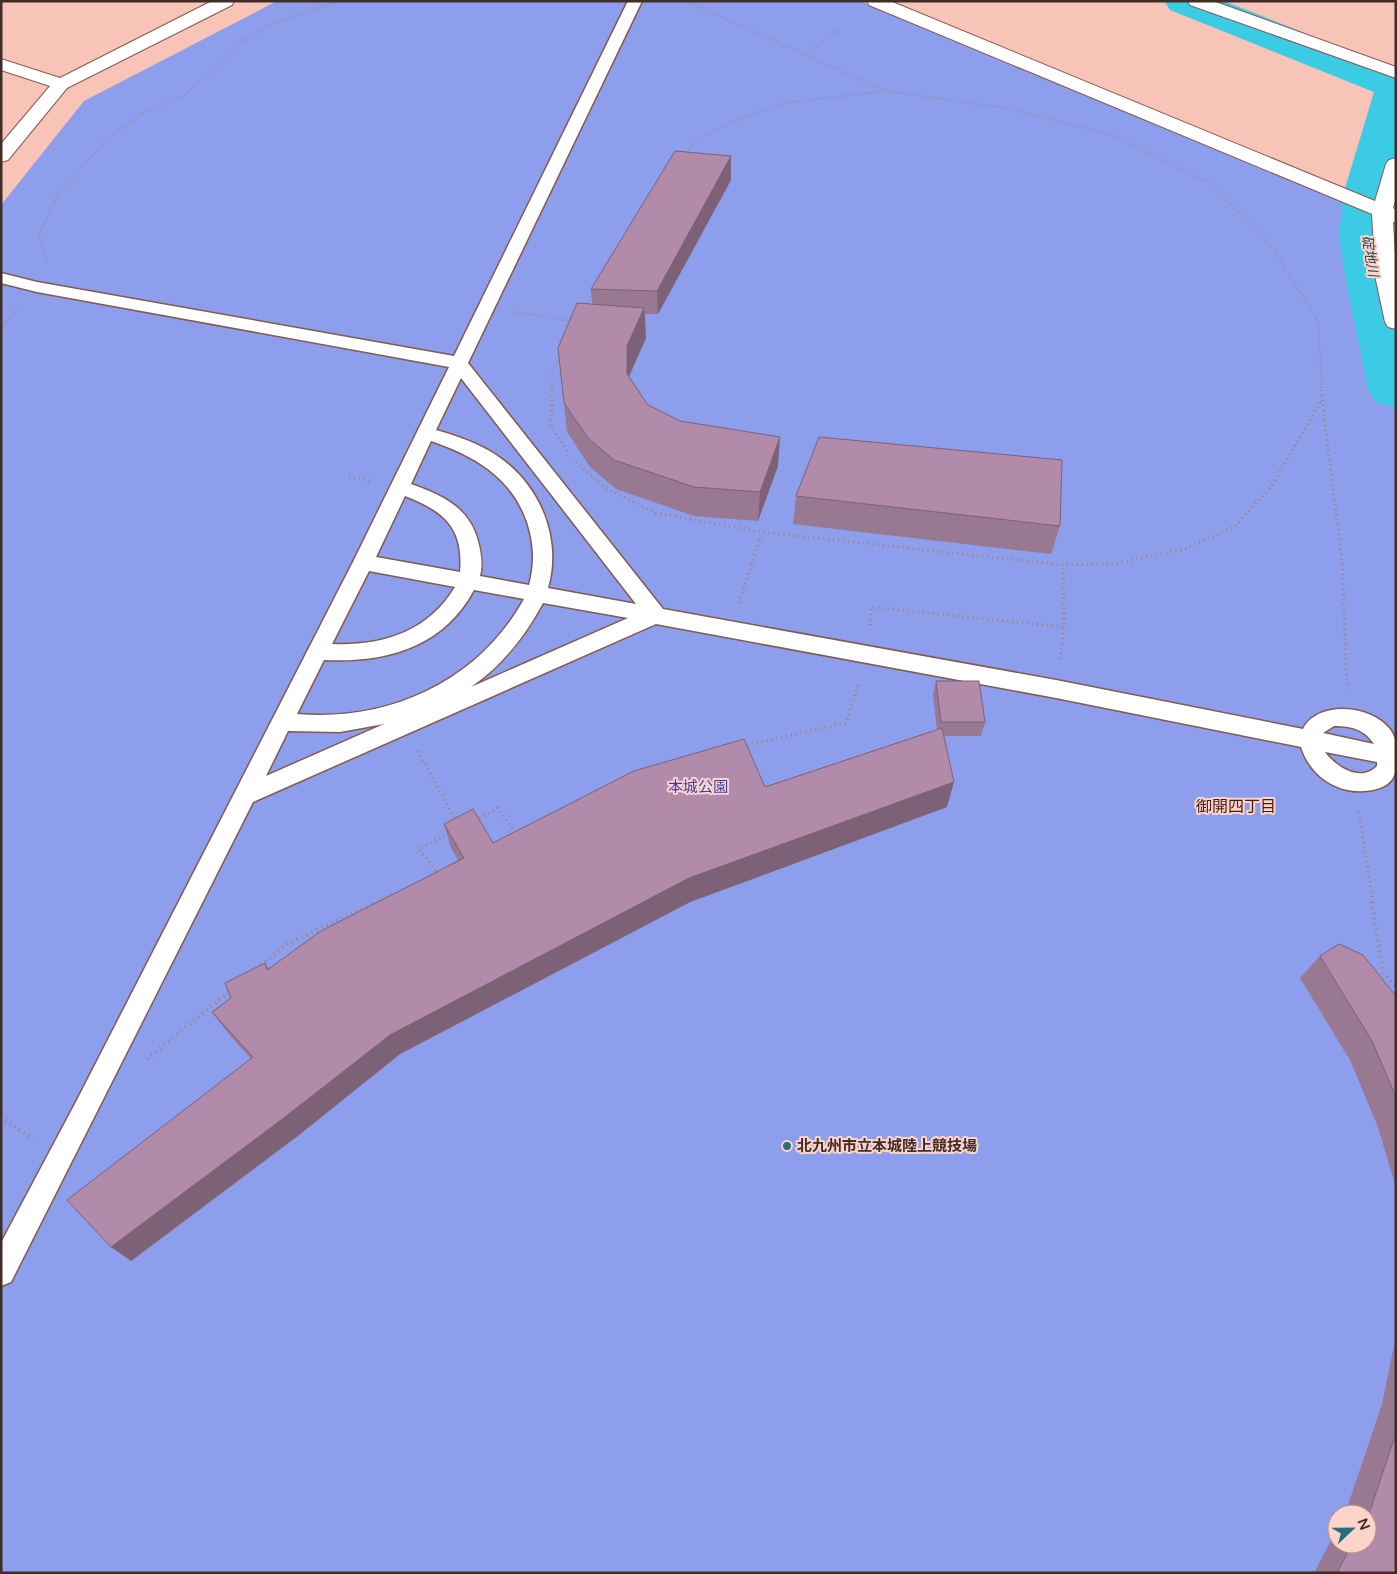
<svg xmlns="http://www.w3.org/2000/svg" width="1397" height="1574" font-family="'Varela Round','Noto Sans JP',sans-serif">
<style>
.green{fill:#8c9eec;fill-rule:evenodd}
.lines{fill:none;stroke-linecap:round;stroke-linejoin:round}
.river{fill:#3bcbe5;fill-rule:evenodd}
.lane-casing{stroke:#86594e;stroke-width:3}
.street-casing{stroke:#86594e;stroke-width:2}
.path-far2{stroke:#a47f76;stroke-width:2.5;stroke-dasharray:0.5 2.5;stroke-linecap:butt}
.path-far1{stroke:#a47f76;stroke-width:3;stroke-dasharray:1 4;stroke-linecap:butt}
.path{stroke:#a47f76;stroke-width:4;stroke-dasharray:1 4.5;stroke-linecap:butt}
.lane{fill:#fff;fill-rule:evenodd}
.street{fill:#fff;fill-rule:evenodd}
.wall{fill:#997892}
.shaded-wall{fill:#7d6177}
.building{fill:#b28baa;stroke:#7d6177}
.poi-dot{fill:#276e7c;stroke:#fed4ca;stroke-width:2}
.labels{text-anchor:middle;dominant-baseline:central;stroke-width:4;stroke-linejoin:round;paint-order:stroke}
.far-water-label{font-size:14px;font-style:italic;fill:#28454c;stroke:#fed4ca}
.park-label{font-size:15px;fill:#373eb4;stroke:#fed4ca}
.poi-label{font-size:15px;font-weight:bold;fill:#412d28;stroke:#fed4ca;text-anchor:start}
.neighbourhood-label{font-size:16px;fill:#441d15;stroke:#fed4ca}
</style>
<rect width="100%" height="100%" fill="#f8c4b8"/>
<path class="green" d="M277,1H860L1360,207L1357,243L1396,408V1573H1V205L84,101ZM1337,1514H1367V1544H1337Z"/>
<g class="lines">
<polygon class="river" points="1164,1 1224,1 1396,69 1396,184 1393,195 1391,236 1396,267 1396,408 1376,402 1368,389 1345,276 1339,236 1343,195 1374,92 1170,10"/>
<g class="lane-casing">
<path id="lane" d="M628,1H642L468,363L663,609L1056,680L1303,729C1319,696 1388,706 1396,742C1397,749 1396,758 1396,765C1396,776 1391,784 1380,788C1346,799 1312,781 1301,747L1056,698L656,624L253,802L11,1282L1,1286V1243L76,1102L353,562L449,367L37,292L1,283V273L37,282L454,356ZM461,378L636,604L548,588C562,538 540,484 496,455C478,443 457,436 436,430ZM431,441C475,456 513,478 528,525C534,545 535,564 529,585L480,576C483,564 481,553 478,541C469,507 442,495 411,484ZM405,496C444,511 464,528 460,572L376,557ZM369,571L455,587C428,632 382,646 332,644ZM474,590L524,599C479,681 389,722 297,714L324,660C385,663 443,648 474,590ZM543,603L628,618L471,687C503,665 525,636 543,603ZM384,724L266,776L288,731L340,732ZM1334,726C1351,726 1364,729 1374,744L1323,733ZM1325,752L1377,762V766C1361,783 1336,767 1325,752Z"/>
</g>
<g class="street-casing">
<g id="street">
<polygon points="212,1 234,1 232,5 67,88 8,160 1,162 1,144 50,86 1,70 1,59 60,78"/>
<polygon points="867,1 890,1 1375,201 1386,164 1389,160 1396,158 1396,198 1393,208 1396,210 1396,223 1393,222 1396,271 1396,329 1388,327 1385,322 1376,280 1372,214 869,5"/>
<polygon points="1188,1 1213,1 1396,67 1396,78 1190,5"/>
</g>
</g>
<g class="path-far2">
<polyline points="686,1 886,91 1006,108 1112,135 1210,184 1270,244 1318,321 1322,391"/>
<polyline points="804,54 841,29"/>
<polyline points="684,154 702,137 734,121 783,103 885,91"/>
<polyline points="48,262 39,235 58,193 105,141 141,114 185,95 242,41 274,22 339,1"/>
<polyline points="584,307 593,293"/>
<polyline points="514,312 572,321"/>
<polyline points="1,327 18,308"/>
<polyline points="552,391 552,374 560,355"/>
</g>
<g class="path-far1">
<polyline points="552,390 551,426 568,452"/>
<polyline points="1321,390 1342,561 1347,689"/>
<polyline points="576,462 605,488 656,513 762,532 1063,565 1112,564 1184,549 1234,527 1270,488 1322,400"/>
<polyline points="349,477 371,481"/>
<polyline points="739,603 762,532"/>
<polyline points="870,625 871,607 1064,627 1063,565"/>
<polyline points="1060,659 1064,627"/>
<polyline points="742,746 846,723 859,682"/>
<polyline points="418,751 456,821"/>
<polyline points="1359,812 1373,903"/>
<polyline points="475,820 498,808 515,832 518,831"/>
<polyline points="435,874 437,873 419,849 449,833"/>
<polyline points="373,903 393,894"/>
</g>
<g class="path">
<polyline points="1372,902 1383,973 1396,987"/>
<polyline points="261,965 287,944 376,902"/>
<polyline points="147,1059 231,990"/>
<polyline points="1,1117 33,1139"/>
</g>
<use href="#lane" class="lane"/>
<use href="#street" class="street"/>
</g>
<g class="wall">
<polygon points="731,156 731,180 658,314 645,314 646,338 629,377 648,405 680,421 778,466 758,521 694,516 616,489 590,467 567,432 558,348 592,304 591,289"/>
<polygon points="796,496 1060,526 1051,554 793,524"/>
<polygon points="936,681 985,722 981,736 943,736 947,807 690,902 400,1054 299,1135 131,1261 251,1059 228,1033 212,1012 231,998 265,963 269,969 458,860 451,848 444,824 493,843 765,787 937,730 933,695"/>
<polygon points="1320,956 1396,996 1396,1188 1378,1127 1350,1060 1300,978"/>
<polygon points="1396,1336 1396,1573 1314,1573 1337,1529 1337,1544 1367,1544 1367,1514 1345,1514 1382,1404"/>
</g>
<g class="shaded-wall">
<polygon points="731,156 731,180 658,314 657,291"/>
<polygon points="644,308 646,338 629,376 628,404 627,374 627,346"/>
<polygon points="780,437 778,466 758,521 760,492"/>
<polygon points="954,782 947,807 690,902 400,1054 299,1135 131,1261 111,1247 390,1035 689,878"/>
</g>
<g class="building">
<polygon points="675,151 731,156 657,291 591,289"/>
<polygon points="577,303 644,308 627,346 627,374 648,405 680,421 780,437 760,492 694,487 614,460 588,438 564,403 558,348"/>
<polygon points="819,437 1062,460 1060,526 796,496"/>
<polygon points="936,681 979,681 985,722 941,722"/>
<polygon points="942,728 954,782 689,878 390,1035 285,1117 111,1247 67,1200 253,1057 212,1012 231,998 225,983 265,963 267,970 321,931 464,858 444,824 473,809 493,843 634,771 744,739 765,787"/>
<polygon points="1339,944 1363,955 1396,996 1396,1097 1372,1041 1320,956"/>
<polygon points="1396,1433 1396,1573 1337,1573 1352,1544 1367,1544 1367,1516 1371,1508"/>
</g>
<circle class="poi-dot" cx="787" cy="1146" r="5"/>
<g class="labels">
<g class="far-water-label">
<text transform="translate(1370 256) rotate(81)">碇地川</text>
</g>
<g class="park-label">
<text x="698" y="787">本城公園</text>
</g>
<g class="poi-label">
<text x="797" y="1146">北九州市立本城陸上競技場</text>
</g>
<g class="neighbourhood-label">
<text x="1236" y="807">御開四丁目</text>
</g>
</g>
<rect width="1397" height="1574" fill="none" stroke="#412d28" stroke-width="5"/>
<g transform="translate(1352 1529) rotate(68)"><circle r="24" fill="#fed4ca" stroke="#b29189"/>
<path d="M0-4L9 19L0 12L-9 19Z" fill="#276e7c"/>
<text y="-8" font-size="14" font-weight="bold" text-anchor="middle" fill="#412d28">N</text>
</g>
</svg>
